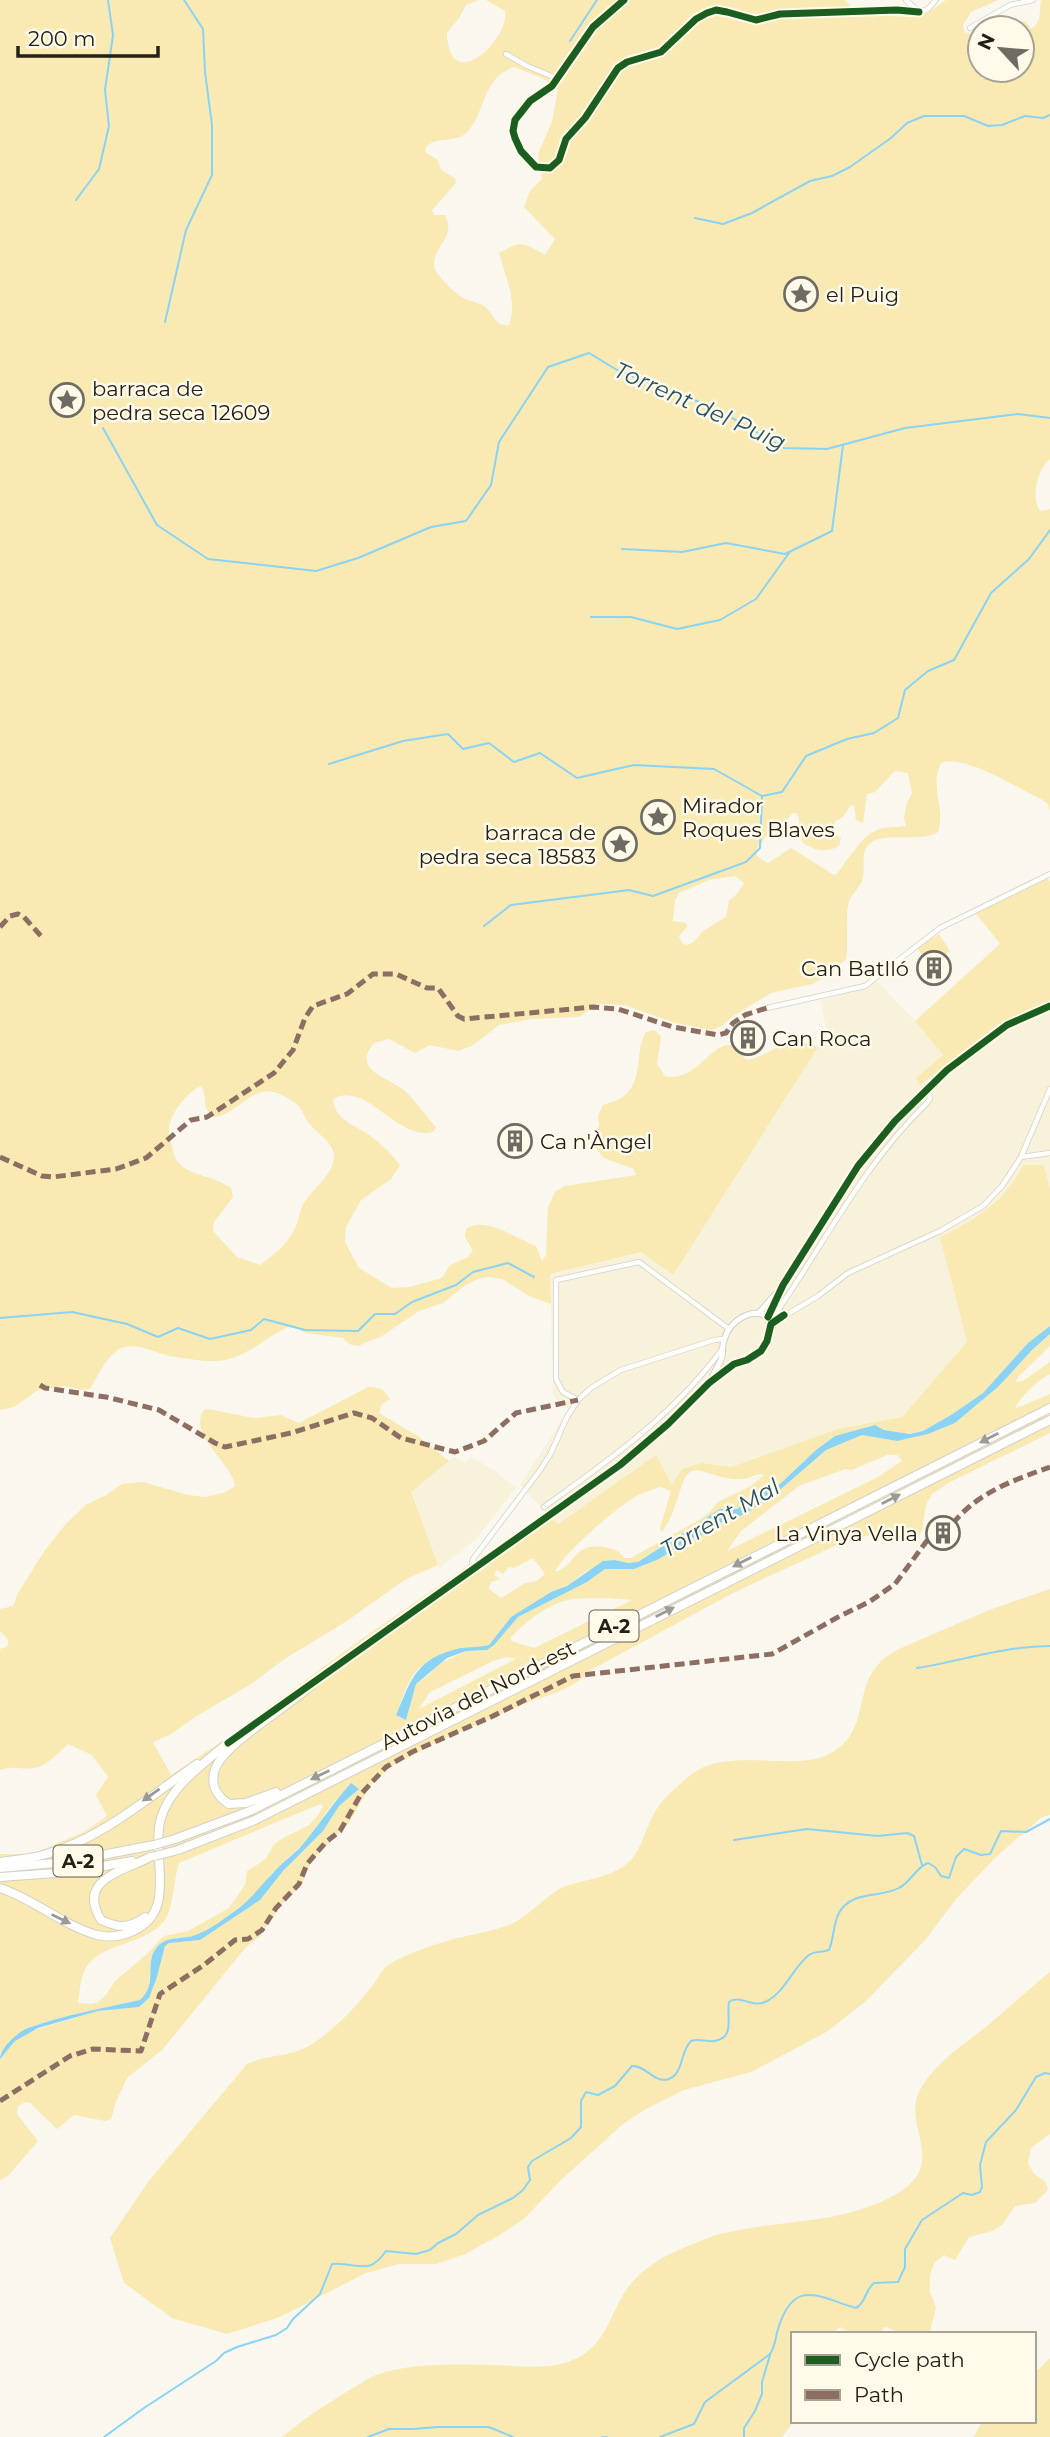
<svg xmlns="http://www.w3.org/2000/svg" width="1050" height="2437" font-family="Montserrat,sans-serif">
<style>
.built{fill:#f9f2da}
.green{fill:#f9e9b3;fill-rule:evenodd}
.water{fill:#8bd3f4}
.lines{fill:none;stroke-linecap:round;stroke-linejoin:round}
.stream{stroke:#8bd3f4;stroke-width:2}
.minor-casing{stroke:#d3d0c7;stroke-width:6}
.tertiary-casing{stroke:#d3d0c7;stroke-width:7}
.motorway-casing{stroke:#d3d0c7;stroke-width:10}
.minor{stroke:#fefefc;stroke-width:4.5}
.tertiary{stroke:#fefefc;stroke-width:5}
.motorway{stroke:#fefefc;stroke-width:8}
.motorway-bridge-casing{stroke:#d3d0c7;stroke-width:10;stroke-linecap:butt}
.motorway-bridge{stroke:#fefefc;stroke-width:8}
.quiet{stroke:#8d6e63;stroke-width:5;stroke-dasharray:10 5;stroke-linecap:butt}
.cycleway-casing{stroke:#fffae9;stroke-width:11}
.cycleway{stroke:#1b5e20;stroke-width:7}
.oneway{fill:#9b9a94}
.labels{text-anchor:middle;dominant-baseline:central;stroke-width:5;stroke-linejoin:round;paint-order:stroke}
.shield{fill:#fffae9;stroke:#656155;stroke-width:2}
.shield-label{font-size:19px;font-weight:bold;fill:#232016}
.poi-label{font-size:21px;fill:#232016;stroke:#fffae9;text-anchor:start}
.street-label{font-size:21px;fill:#232016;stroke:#fffae9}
.water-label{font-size:23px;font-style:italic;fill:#255066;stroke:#fffae9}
</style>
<rect width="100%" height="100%" fill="#faf7ee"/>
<g class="built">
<polygon points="876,980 915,1021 948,1062 992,1031 1050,1000 1050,1189 1043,1165 1008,1189 972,1222 940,1237 967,1342 902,1417 838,1429 731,1467 702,1463 682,1469 672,1486 656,1456 557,1524 520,1485 569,1409 553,1396 550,1274 641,1252 672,1275 818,1047 828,1037 820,1000 864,989"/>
<polygon points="454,1457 466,1463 471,1457 494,1470 516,1488 476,1539 440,1568 431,1547 411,1491"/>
</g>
<g class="green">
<path d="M0,0H479L466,5L459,18L447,33C449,97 510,40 505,11L486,0H845L859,15L917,17L927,13L946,0H998L971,12L963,25L964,31L974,37L980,36V70H1022V28H1011L1025,21L1031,29C1042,23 1039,11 1041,0H1050V459C1038,468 1030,497 1040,511L1050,509V812L1048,804L1041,799C1017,788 965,754 941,763C929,786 946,808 938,832C927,840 899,836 884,838C854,842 868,866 862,881C858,890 850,895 848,905C845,922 849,941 846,959L825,978L812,984L771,993L733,1016L722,1026L712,1030L675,1023L624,1005L597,1004L579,1017L531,1019L499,1025L472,1046L458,1051L430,1045L415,1053L389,1039L374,1043C350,1072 391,1077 407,1093C417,1103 426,1116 436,1127L433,1132C396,1141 367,1080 333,1099C334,1121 358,1126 372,1137C383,1145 392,1155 400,1165L391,1179L361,1200L346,1227L345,1242L359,1268L392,1288L409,1287L442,1278L450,1265L468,1257L473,1251L465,1237L466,1229C485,1215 517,1239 536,1246L542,1261L546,1255L548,1207L555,1192L565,1186L636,1175L634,1169L604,1158L593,1145L599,1125L598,1116L603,1105C610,1102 618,1101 624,1096C644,1080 634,1053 646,1032L654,1030L661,1036L657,1064L665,1076C695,1083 710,1044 730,1045C736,1045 742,1057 747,1060C776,1054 784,1033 818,1047L673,1275L641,1252L550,1274L551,1304L531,1297L502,1279L489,1277L480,1278L464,1286L443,1303L419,1311L382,1336L358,1346L349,1344L343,1338L306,1333L291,1326C269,1334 253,1353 229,1359C211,1364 189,1359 170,1356C155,1353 133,1340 118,1350C105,1358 98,1376 90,1389L82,1390L64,1386L38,1390L14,1407L0,1410ZM514,67L542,78L558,89L552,122L538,154L542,179L530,191L524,207L555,239L545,255C522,242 522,240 499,253C505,277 518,300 509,325C494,327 494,313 484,306C479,303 474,302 468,300C455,295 443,281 435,270C429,246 458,240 445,215H434L432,210L456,183L455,178L441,170L438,160L425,152L426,147C437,135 454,144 466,133C486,115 480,79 514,67ZM895,771L908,773L912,793L907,803L904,818L906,826C896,828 887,826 877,830C861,837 856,850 845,862C841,868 841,871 834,875L791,848L768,863L757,856L756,849L775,826L782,828L792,813H797C801,822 798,833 803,843C816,851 825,853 839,846L841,838L831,832L837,827L834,824L835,821L843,817L850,806L854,805L856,820L863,823L867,794L875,792ZM735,876L744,883L738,893L729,901L726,917L703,931L693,943L686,945L682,943L679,936L688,926L685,923L673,921L675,900L679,893L709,880ZM201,1086C208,1096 201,1107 212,1117C236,1117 250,1086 274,1092C282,1094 292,1100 298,1105C303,1110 304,1118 309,1123C316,1133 335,1143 334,1157C333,1175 315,1187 305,1201C300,1209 299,1218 296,1226C289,1243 274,1255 260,1265L237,1257L213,1231L214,1222L233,1197L231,1188C215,1176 192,1176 181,1165C176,1161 175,1157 173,1151C172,1144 168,1137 169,1129C169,1115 188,1091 201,1086Z"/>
<polygon points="1047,877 1050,882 1050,1000 992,1031 920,1085 916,1078 943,1055 915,1021 1000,944 974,911"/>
<polygon points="939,934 950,951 929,964 917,948"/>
<path d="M1023,1165H1044L1050,1189V1326L1028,1343L983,1393L951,1415L923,1431L910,1434L884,1430L875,1425L835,1436L816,1450L780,1484L755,1496L737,1509H720L638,1562L628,1563L615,1560L585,1572L567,1586L551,1592L511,1617L489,1645C461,1651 426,1652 411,1679C404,1690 401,1703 396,1715L406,1720L416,1684L431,1673L437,1665L466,1651L487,1650L518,1617L587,1582L605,1569H634L659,1559L693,1538L701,1536L716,1524L745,1514L774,1495L826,1450L862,1435L897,1441L928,1434L955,1423L999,1386L1032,1350L1050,1334V1346L1017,1378L1016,1382L1023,1381L1050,1362V1374C1041,1377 1017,1400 1015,1409L1050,1394V1433L950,1482L932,1494L926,1505L922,1531L915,1541L912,1538V1528L900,1527L841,1543L735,1592L589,1671C583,1682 549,1697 536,1699L441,1740L390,1767L370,1786L349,1823L311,1861L303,1882L279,1908L260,1936L246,1947L163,2049L127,2078L116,2102L111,2119L105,2121L74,2115L57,2129L30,2103L25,2102L18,2106L17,2114L38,2141L8,2176L0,2180V2059L15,2041L28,2032L98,2011L139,2007L149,1998L157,1977L165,1946L169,1943L200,1940L260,1900L283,1871L323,1831L339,1806L358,1790L351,1784L333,1803L305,1842L274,1871L254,1896L220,1922L196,1936L176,1938L163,1942C159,1950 152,1960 151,1969C148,1982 151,1990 140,2000L70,2015L27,2028L0,2053V1854H32L84,1832L107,1816L96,1795L108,1777L92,1755L68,1744C58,1753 48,1765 35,1768C22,1770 12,1765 0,1770V1649L7,1647C11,1638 5,1637 0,1631V1609L13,1606L18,1593L45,1550L65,1525L87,1504L105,1496L122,1484L143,1482L188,1495L206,1497L226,1492L235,1486C231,1461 187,1435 204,1410L208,1409L253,1418L281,1415L299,1423L368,1387C379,1387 384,1389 390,1399L382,1404L379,1413L419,1437L449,1461L411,1492L438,1565L406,1579L347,1621L286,1658L251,1684L195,1717L171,1734L153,1742L171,1775L230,1736L356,1643L546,1512L558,1524L656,1455L672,1485L682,1469L702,1463L731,1467L838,1429L902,1417L967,1342L940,1237C974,1221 1006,1200 1023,1165ZM887,1455H897L902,1461L878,1477L727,1551L741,1531L799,1486L845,1469L852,1470ZM697,1470C711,1473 727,1481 743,1479C751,1478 756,1472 764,1475L751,1486L718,1502L710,1512L699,1520L631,1558H624C619,1550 613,1549 604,1547C572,1543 577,1565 555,1572C565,1551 619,1505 640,1494C647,1491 655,1489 661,1487L671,1491L660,1528L661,1532C673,1522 678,1491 686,1476L691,1471ZM533,1558L545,1574L537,1581L525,1583L501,1598L489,1589L491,1582L500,1579L494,1575L497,1570L503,1574L509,1567L514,1568ZM608,1598L632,1600L534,1648L511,1641V1637C526,1622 546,1605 568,1600C581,1597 595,1599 608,1598ZM507,1657L516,1659L419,1709L430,1692L493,1661ZM320,1804L323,1806C312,1830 299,1828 280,1840C272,1845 271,1851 266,1858C261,1863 253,1867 247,1871L245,1885L229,1908L188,1931L164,1936L147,1954L115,1981L106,1995L98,2002L92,2004L78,2003C80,1991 80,1976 87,1966C107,1940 145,1946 165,1920C173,1909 174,1878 179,1863Z"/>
<path d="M1050,1589V1815L1042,1817L998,1855L956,1899L926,1939L866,2001L828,2031L751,2072L684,2090L646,2109L623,2124L560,2181L524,2219L498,2236L465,2254L436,2264H399L366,2273L280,2317L227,2334L172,2318L124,2283L110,2238L148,2182L247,2064C268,2054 293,2057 312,2044C334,2030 357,2006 373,1985C380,1975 383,1967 393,1962C413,1951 436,1944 458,1938C475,1934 493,1931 509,1925C531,1916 544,1895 566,1886C584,1880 605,1878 621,1868C642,1856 644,1829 656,1810C662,1799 688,1776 698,1770C735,1748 799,1773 833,1752C869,1730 854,1691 878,1665C883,1658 892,1653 899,1649L989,1610Z"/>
<path d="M1050,1972V2134L1031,2148L1028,2163L1034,2174L1046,2182L1048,2190L1035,2203L1015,2206L1002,2225L992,2231L969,2237L955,2260L944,2255L934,2263L930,2275V2292L936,2308L929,2334H902L886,2327L883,2328L880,2334H853L840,2327L832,2334H793L794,2421L782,2437H282C306,2417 330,2402 356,2386C364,2382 371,2376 379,2374C413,2363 454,2364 489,2365C516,2365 548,2371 573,2360C606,2347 610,2312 629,2286C640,2272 654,2262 670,2254C688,2246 705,2238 724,2233C783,2219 844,2225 898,2193C950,2161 899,2124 921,2088C939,2058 969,2042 994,2020C1013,2004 1031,1987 1050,1972Z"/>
<polygon points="1050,2358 1050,2437 974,2437 982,2421 1034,2421 1034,2371 1039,2369"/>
</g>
<g class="water">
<path d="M1050,1326V1334L1032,1350L999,1386L955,1423L928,1434L897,1441L862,1435L826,1450L774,1495L745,1514L716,1524L701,1536L693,1538L659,1559L634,1569H605L587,1582L518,1617L494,1645L487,1650L466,1651L447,1658L416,1684L406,1720L396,1715C412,1678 416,1658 461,1648C471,1647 480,1647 489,1645L511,1617L551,1592L567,1586L603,1561L615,1560L628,1563L638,1562L720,1509H737L755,1496L780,1484L816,1450L835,1436L875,1425L884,1430L910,1434L923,1431L951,1415L983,1393L1028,1343Z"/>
<path d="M351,1783L359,1789L339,1806L323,1831L283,1871L260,1900L200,1940L169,1943L165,1946L157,1977L149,1998L139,2007L98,2011L38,2028L15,2041L0,2059C0,2048 18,2032 28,2028C64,2015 103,2008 140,2000C159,1983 143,1961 158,1946C169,1935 186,1940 198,1934C213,1928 226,1917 239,1908C253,1897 261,1885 273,1873C282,1862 295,1854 304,1843C320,1823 334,1802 351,1783Z"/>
</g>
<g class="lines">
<g class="stream">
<polyline points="570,41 597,0"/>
<polyline points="76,200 99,169 109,126 105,90 113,35 108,0"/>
<polyline points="695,218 723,224 752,213 810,181 832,176 850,167 891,138 907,123 924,116 964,116 988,126 1002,125 1025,116 1043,118 1050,115"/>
<polyline points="165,322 186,230 212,175 212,125 205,72 203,29 184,0"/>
<polyline points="103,428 157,525 208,559 316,571 358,558 431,527 466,521 491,485 499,442 548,367 589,353 617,370 715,408 784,448 827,449 905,428 1018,414 1050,418"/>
<polyline points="622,549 682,552 726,543 785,554 832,531 843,445"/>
<polyline points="591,617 631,617 677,629 720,620 756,599 789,553"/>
<polyline points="329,764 403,741 448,734 463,749 489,743 514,762 540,753 577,778 634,765 714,769 762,796 782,792 806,756 847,739 874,733 898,718 905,690 928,671 954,660 991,593 1029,559 1050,530"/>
<polyline points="484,926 511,905 629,890 653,896 746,862 760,848 762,796"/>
<polyline points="0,1318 72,1312 127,1324 158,1337 178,1328 210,1339 251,1330 264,1319 305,1330 358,1331 375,1314 395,1314 412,1302 456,1285 473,1272 508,1263 534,1277"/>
<path d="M917,1668C961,1661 1005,1646 1050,1646"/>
<polyline points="734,1840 807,1829 878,1836 907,1833 914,1836 922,1865"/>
<path d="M104,2437L144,2408L216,2361L224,2353L237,2347L276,2335L287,2328L293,2319L320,2294L332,2264C358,2262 368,2277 386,2251L416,2254L430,2250L438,2243L456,2234L478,2215L513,2198L523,2190L530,2180L528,2167L532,2161L571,2138L581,2127V2101L586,2092L598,2095L615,2086L632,2066C646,2065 654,2084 669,2079C684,2073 680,2051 691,2041C699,2038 706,2042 714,2041C736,2038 726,2016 729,2002C739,1994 752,2008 765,2002C785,1993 793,1967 809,1955C816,1950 822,1953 829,1950C834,1938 833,1924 839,1913C851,1890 881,1898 899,1888C911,1882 915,1868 928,1863L935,1867L941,1876L949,1878L956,1857L964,1849L981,1855L990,1854L1001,1831L1026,1832L1050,1819"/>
<polyline points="368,2437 389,2429 413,2429 438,2427 489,2427 513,2437"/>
<polyline points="602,2437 607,2437"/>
<path d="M660,2437L694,2424L705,2402L770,2354C776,2345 775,2338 778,2329C794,2277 818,2297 856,2308C866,2303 865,2290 874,2283L898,2282L905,2267V2249L922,2220L963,2193L972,2195L980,2192L982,2187L980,2165L986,2142L1016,2110L1036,2077L1045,2073L1050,2074"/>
<polyline points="744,2437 744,2428 755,2411 762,2394 762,2382 770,2355"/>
</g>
<g class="minor-casing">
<g id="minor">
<polyline points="624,0 593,27 552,86 530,101 515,120 513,131 515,138 521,151 536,167 550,168 559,160 566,139 585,118 618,68 627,62 661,52 696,19 707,13 716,10 727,12 756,20 780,14 897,10 919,12"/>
<polyline points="906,0 919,12 928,9 936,0"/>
<polyline points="970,28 1010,5 1033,0"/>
<polyline points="506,54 527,66 556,78"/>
<polyline points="767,1008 865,986 940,928 1050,874"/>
<polyline points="1021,1157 1050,1153"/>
<path d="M770,1322C823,1247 860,1168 927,1103L930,1099L928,1088"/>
<polyline points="771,1324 818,1296 848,1273 940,1231 983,1206 1002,1186 1021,1157 1050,1089"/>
<polyline points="578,1400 563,1392 556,1379 556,1280 639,1262 729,1329"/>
<path d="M544,1507C608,1461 675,1414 722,1349"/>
<polyline points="470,1573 473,1559 538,1473 550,1455 567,1417 578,1400 591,1388 621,1370 714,1340 724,1339"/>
</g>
</g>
<g class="tertiary-casing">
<g id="tertiary">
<polyline points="759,1313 779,1290"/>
<polyline points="768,1317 783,1285 858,1166 895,1121 947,1070 1007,1025 1050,1006"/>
<path d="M316,1681L620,1465L668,1424L709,1383L734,1364L747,1360L761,1351L767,1341L770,1328L768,1317C751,1306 729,1322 724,1340C722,1346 723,1352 722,1357C719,1366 713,1374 709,1383"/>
<polyline points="228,1743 253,1724"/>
</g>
</g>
<g class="motorway-casing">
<g id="motorway">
<path d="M276,1792L246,1803L229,1804C216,1796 209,1783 216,1767C228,1740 294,1704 318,1679"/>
<polyline points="175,1839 250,1811 1050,1408"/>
<polyline points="178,1850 255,1820 1050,1420"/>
<path d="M0,1862C14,1860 29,1859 43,1855C100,1840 149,1797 197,1764"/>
<polyline points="0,1868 66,1862 154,1845"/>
<polyline points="0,1877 69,1872 132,1861"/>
<path d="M0,1888C34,1899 62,1925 97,1935C109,1938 122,1936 133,1931C179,1911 150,1855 161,1818C170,1787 204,1763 228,1743"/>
<path d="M145,1917C129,1929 118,1928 101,1920C76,1879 124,1871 150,1857"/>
</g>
</g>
<use href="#minor" class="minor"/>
<use href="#tertiary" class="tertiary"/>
<use href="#motorway" class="motorway"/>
<g class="motorway-bridge-casing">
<g id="motorway-bridge">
<polyline points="154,1845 175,1839"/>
<polyline points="155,1856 178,1850"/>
</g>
</g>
<use href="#motorway-bridge" class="motorway-bridge"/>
<g class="quiet">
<polyline points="0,927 10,916 18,914 24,917 41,936"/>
<polyline points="0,1157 42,1176 53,1177 116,1169 146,1158 191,1120 207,1117 274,1073 293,1050 305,1018 313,1006 347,994 373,974 396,974 427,988 438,988 458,1016 464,1019 593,1007 618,1009 673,1027 718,1035 726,1033 733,1023 745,1015 767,1008"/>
<polyline points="40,1385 45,1388 106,1397 159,1410 215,1443 225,1447 291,1433 354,1413 372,1418 401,1438 455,1452 484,1441 516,1413 578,1400"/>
<path d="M0,2101L70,2056L93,2049L141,2051L160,1994L204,1965L235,1940L248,1939L262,1930L276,1908L299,1884L307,1864L326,1842L340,1831L361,1794L386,1767L412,1752L493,1716L573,1676L772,1654L840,1616L869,1602L895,1584L943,1519L954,1522C979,1492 1014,1480 1050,1467"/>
</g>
<g class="cycleway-casing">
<g id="cycleway">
<polyline points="624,0 593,27 552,86 530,101 515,120 513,131 515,138 521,151 536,167 550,168 559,160 566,139 585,118 618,68 627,62 661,52 696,19 707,13 716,10 727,12 756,20 780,14 897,10 919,12"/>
<polyline points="768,1317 783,1285 858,1166 895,1121 947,1070 1007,1025 1050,1006"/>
<polyline points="228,1743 620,1465 668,1424 709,1383 734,1364 747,1360 761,1351 767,1341 771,1324 784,1315"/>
</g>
</g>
<use href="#cycleway" class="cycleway"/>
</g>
<defs><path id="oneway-solid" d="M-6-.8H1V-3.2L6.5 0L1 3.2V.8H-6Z" transform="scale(1.75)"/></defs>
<g class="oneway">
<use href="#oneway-solid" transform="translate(989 1438) rotate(153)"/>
<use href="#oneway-solid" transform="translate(891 1499) rotate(-27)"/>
<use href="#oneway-solid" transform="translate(742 1562) rotate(153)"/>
<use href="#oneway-solid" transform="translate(665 1612) rotate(-27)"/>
<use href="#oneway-solid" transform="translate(320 1775) rotate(154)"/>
<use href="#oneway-solid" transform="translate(151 1795) rotate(145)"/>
<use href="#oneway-solid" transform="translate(61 1919) rotate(26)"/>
</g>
<defs>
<g id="sight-ring" transform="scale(1.75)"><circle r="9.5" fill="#fffae9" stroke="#6e6b62" stroke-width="1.5"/><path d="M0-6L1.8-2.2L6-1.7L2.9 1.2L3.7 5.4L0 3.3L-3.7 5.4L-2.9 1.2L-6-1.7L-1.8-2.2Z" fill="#6e6b62"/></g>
<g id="building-ring" transform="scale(1.75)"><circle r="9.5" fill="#fffae9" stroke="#6e6b62" stroke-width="1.5"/><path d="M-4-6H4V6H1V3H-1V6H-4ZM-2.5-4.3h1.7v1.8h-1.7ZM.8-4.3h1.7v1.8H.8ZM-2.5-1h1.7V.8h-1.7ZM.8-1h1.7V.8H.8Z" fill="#6e6b62"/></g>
</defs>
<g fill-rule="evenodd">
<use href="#sight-ring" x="801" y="294"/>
<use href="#sight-ring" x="67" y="400"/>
<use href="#sight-ring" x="658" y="817"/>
<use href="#sight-ring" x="620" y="844"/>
<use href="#building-ring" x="934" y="968"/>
<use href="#building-ring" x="748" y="1038"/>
<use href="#building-ring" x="515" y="1141"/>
<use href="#building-ring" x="943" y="1533"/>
</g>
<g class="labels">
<g class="shield">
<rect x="589.5" y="1610.5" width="49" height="31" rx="5"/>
<rect x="53.5" y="1845.5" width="49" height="31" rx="5"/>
</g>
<g class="shield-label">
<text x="614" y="1626">A-2</text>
<text x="78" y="1861">A-2</text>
</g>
<g class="poi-label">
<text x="826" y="294">el Puig</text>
<text x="92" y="388">barraca de<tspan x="92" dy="24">pedra seca 12609</tspan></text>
<text x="682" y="805">Mirador<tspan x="682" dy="24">Roques Blaves</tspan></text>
<text x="596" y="832" text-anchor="end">barraca de<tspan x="596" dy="24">pedra seca 18583</tspan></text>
<text x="909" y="968" text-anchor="end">Can Batlló</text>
<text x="772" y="1038">Can Roca</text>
<text x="540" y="1141">Ca n'Àngel</text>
<text x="918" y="1533" text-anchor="end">La Vinya Vella</text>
</g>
<g class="street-label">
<text transform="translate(478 1695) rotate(-27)">Autovia del Nord-est</text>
</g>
<g class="water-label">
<text transform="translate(700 406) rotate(24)">Torrent del Puig</text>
<text transform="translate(720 1518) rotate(-30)">Torrent Mal</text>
</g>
</g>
<rect x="791" y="2332" width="245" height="91" fill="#fffae9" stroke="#a7a395" stroke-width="2"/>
<rect x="805" y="2355" width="35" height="10" fill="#1b5e20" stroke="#a7a395" stroke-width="2"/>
<text x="854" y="2367" font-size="21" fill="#232016">Cycle path</text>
<rect x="805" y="2390" width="35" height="10" fill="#8d6e63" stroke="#a7a395" stroke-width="2"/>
<text x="854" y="2402" font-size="21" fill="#232016">Path</text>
<g transform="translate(1001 49) rotate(296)"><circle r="33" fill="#fffae9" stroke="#a7a395" stroke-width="2"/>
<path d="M0-5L12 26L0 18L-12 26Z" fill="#6e6b62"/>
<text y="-10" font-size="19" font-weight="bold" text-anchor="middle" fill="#232016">N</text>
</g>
<path d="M18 46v10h140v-10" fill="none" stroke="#232016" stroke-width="3.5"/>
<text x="28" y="46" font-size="21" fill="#232016" stroke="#fffae9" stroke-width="5" paint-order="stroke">200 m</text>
</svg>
